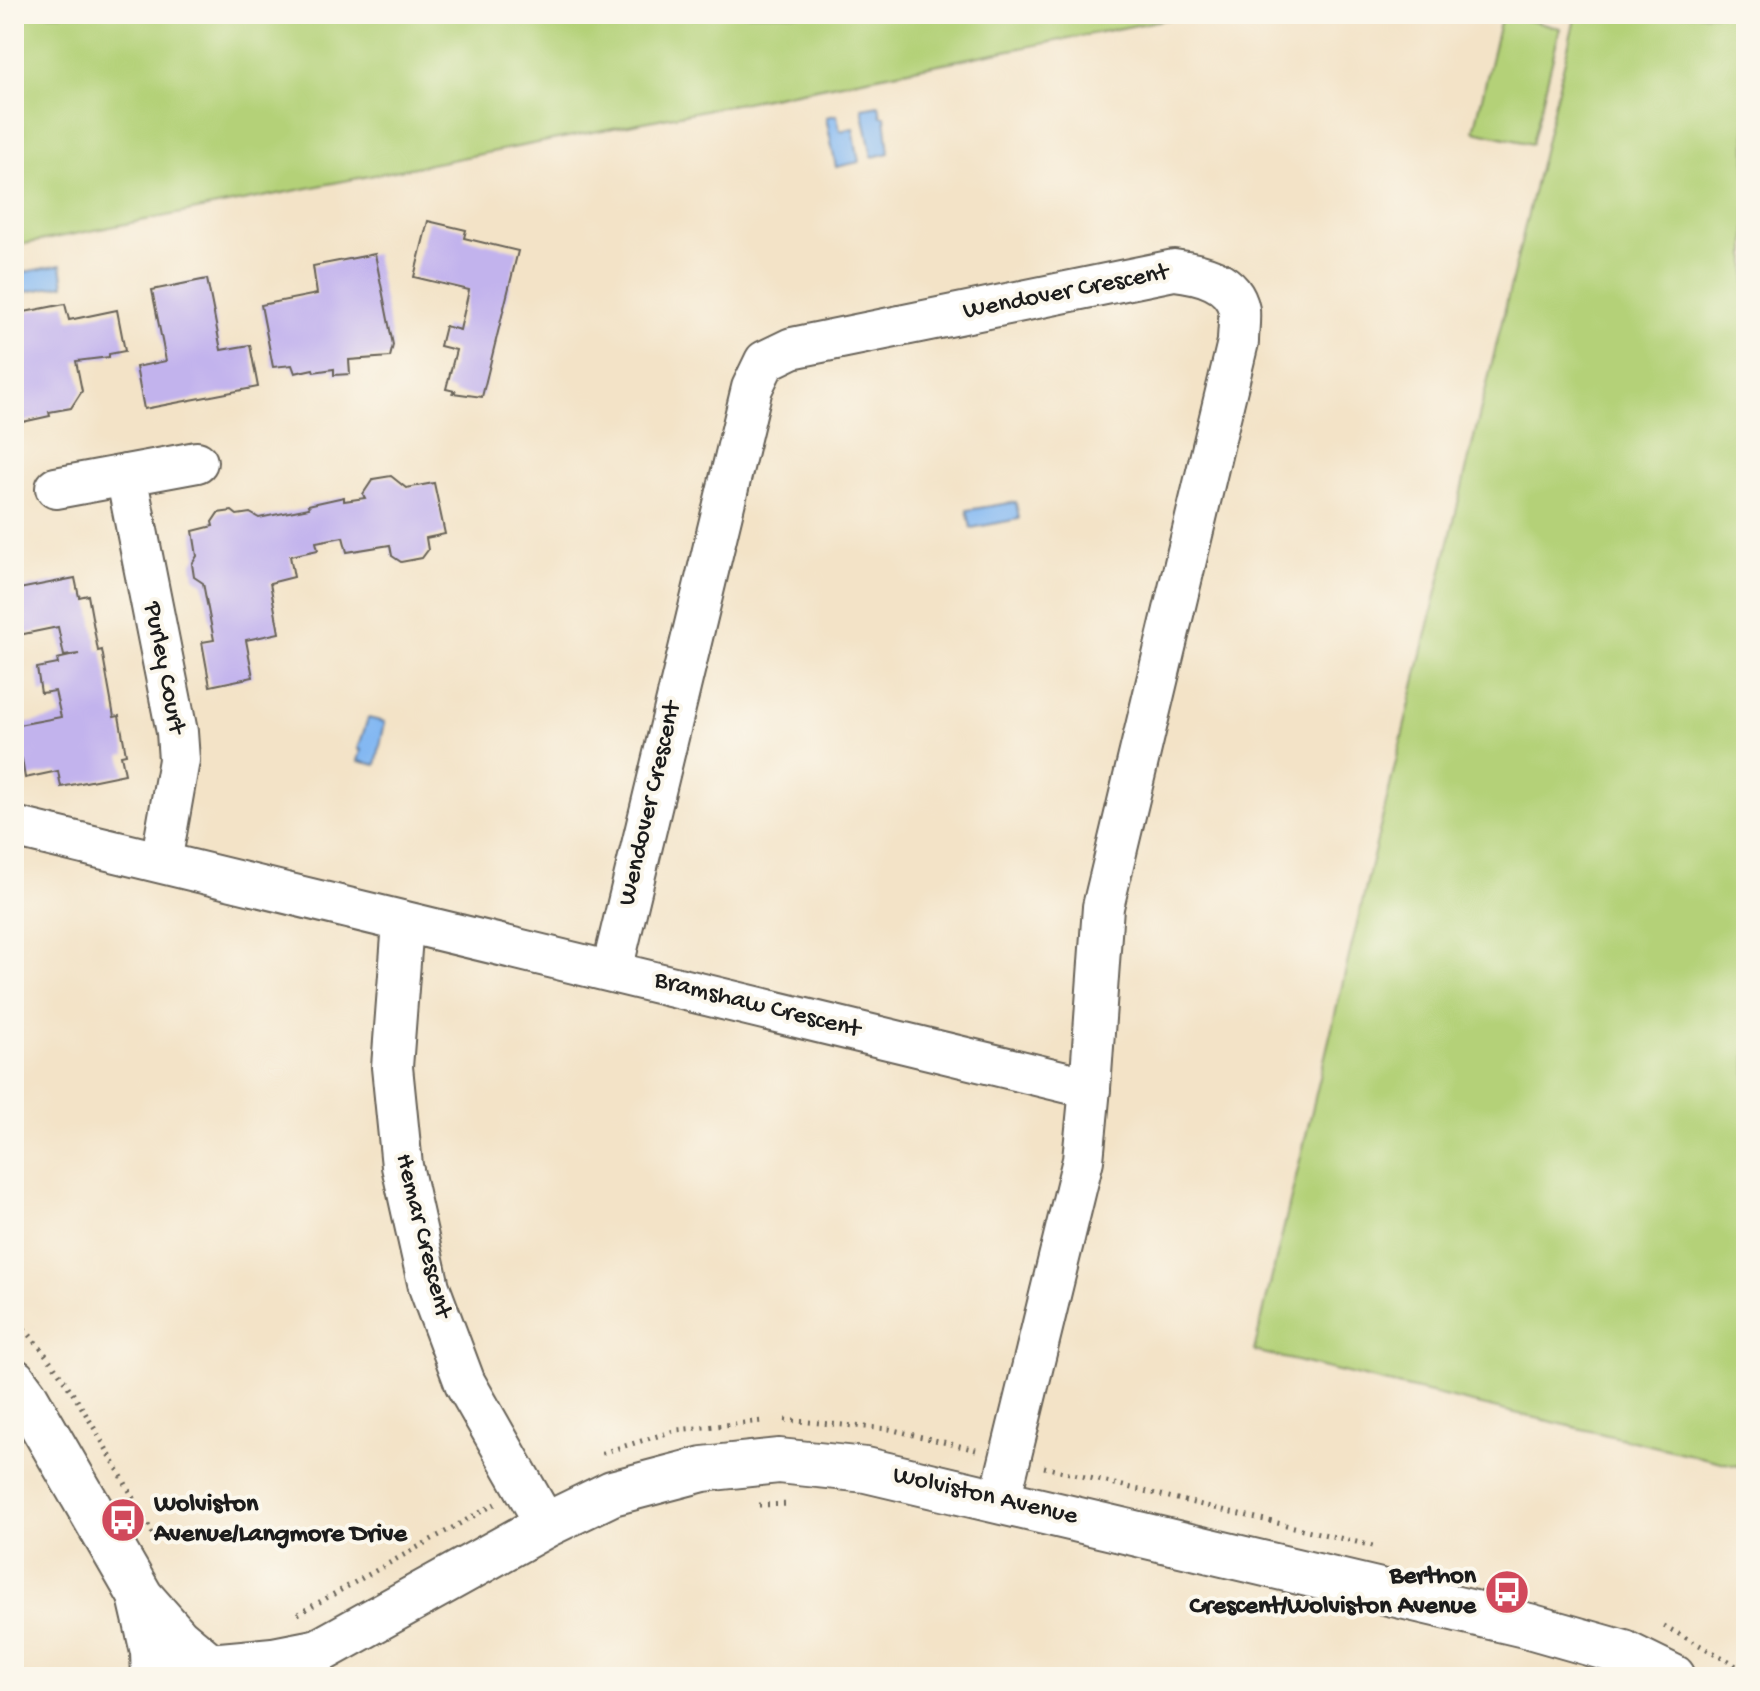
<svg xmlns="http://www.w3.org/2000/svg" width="1760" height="1691" font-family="'Gochi Hand',sans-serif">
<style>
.green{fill:#b4d178;stroke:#68764a;stroke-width:2}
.water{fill:#83b8f2;stroke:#506a87;stroke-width:2}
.building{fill:#c2b3ed}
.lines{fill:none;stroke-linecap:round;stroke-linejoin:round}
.street-casing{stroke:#676258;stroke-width:44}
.secondary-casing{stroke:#676258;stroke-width:48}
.path{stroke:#676258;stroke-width:5;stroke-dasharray:2 6;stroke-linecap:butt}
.street{stroke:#fff;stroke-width:40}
.secondary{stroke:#fff;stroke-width:44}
.labels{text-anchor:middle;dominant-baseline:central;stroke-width:8;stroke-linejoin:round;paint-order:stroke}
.street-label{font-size:26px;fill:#1c1c1c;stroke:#fbf7ec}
.poi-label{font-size:26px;font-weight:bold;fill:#1c1c1c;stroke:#fbf7ec;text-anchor:start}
</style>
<rect width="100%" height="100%" fill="#fbf7ec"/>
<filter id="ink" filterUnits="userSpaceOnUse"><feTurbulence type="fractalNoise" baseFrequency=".0125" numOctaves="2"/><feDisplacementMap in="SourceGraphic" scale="16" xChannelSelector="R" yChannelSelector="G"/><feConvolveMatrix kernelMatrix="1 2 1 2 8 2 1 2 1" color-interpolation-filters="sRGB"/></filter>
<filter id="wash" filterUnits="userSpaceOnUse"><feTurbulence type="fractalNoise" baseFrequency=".006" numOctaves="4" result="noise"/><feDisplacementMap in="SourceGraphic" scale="32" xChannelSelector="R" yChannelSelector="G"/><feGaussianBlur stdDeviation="1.8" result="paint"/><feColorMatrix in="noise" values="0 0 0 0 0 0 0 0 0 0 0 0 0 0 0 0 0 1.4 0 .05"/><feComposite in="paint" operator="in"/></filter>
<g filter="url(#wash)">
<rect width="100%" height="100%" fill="#f3e3c7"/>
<g class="green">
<polygon points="14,14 1193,14 14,246"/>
<polygon points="1502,14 1560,28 1532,144 1474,131"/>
<polygon points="1576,14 1746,14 1746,1468 1254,1351"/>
</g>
<g class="water">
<polygon points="879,105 881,116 885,116 889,153 872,157 862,108"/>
<polygon points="837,115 840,131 853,128 859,162 836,167 826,117"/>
<polygon points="61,265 64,285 14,294 14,274"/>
<polygon points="1016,502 1019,519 971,528 967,510"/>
<polygon points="368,718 385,722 376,765 358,761 361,750 358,749"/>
</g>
<g id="blocks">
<g class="building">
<polygon points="428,221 466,230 464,238 518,251 482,397 453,393 455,391 446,389 456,350 440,346 445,326 460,330 469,290 414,277"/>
<polygon points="375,254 393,345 390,357 349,360 350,374 334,375 334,369 314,372 313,369 295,373 292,365 273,367 261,305 317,294 313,266"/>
<polygon points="207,279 221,350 250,345 258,387 144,409 136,367 166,361 152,290"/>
<polygon points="65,304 69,320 117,310 125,351 109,354 109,357 76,361 82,391 71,408 49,412 50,416 18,423 14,404 14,314"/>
<polygon points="391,476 406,488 434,483 445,534 426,538 428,550 422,558 401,562 392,556 390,545 347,552 343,537 316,542 318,550 290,556 294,577 270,583 279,633 246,640 253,677 210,686 202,642 214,640 203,583 194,577 192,564 197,556 193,531 213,526 212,522 218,513 232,511 237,515 250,513 259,518 309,508 308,505 344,497 344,501 365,498 363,494 373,479"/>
<polygon points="75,578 79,597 88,595 98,651 102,650 114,717 119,716 126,754 121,755 125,774 61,787 58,771 25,778 22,759 14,761 14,712 18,725 61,717 55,691 41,693 37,668 58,664 57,659 79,654 64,656 58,627 14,636 14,590"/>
</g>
</g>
</g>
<g filter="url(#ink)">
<use href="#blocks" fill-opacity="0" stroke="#676258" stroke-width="2"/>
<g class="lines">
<g class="street-casing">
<g id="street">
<polyline points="126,475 177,732 179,760 161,862"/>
<polyline points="56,488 197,462"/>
<polyline points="14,827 1090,1088 1083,1160 1000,1500"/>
<polyline points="403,923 392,1067 402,1166 429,1287 465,1383 546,1525"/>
<path d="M612,970L752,388L765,361L792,348L1174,270C1200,273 1233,280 1239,310C1240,320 1238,332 1238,342L1103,907L1090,1088"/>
</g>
</g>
<g class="secondary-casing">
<g id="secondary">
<polyline points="14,1381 25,1396 141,1597 178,1639 207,1663"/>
<polyline points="141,1600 153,1652 154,1677"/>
<polyline points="221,1665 273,1660 319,1651"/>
<polyline points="292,1677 319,1651 546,1525 612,1493 703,1469 779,1461 866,1470 1529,1626 1624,1653 1673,1677"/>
</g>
</g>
<g class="path">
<path d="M14,1317C76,1384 115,1466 159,1545"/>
<polyline points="785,1420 889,1429 976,1450"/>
<polyline points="602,1453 677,1430 763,1421"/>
<polyline points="1044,1467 1373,1546"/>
<polyline points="759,1505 789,1504"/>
<polyline points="298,1614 495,1504"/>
<polyline points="1664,1626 1729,1661 1746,1673"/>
</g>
<use href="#street" class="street"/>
<use href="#secondary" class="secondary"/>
</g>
</g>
<defs>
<g id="bus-disc" transform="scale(2.3)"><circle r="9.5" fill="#d1495b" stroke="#fbf7ec"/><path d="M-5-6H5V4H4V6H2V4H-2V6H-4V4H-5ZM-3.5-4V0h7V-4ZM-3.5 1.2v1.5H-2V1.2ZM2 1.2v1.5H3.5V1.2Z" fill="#fff"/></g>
</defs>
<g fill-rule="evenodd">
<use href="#bus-disc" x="123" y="1520"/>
<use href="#bus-disc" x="1507" y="1592"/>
</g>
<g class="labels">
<g class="street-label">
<text transform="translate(1066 293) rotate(-11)">Wendover Crescent</text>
<text transform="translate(163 668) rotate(79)">Purley Court</text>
<text transform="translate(651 804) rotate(-77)">Wendover Crescent</text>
<text transform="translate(757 1006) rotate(14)">Bramshaw Crescent</text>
<text transform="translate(422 1236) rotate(76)">Hemar Crescent</text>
<text transform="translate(985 1497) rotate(13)">Wolviston Avenue</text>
</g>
<g class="poi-label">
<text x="154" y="1505">Wolviston<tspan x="154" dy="30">Avenue/Langmore Drive</tspan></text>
<text x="1476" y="1577" text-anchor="end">Berthon<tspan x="1476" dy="30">Crescent/Wolviston Avenue</tspan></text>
</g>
</g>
<rect width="1760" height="1691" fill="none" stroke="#fbf7ec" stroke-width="48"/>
</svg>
